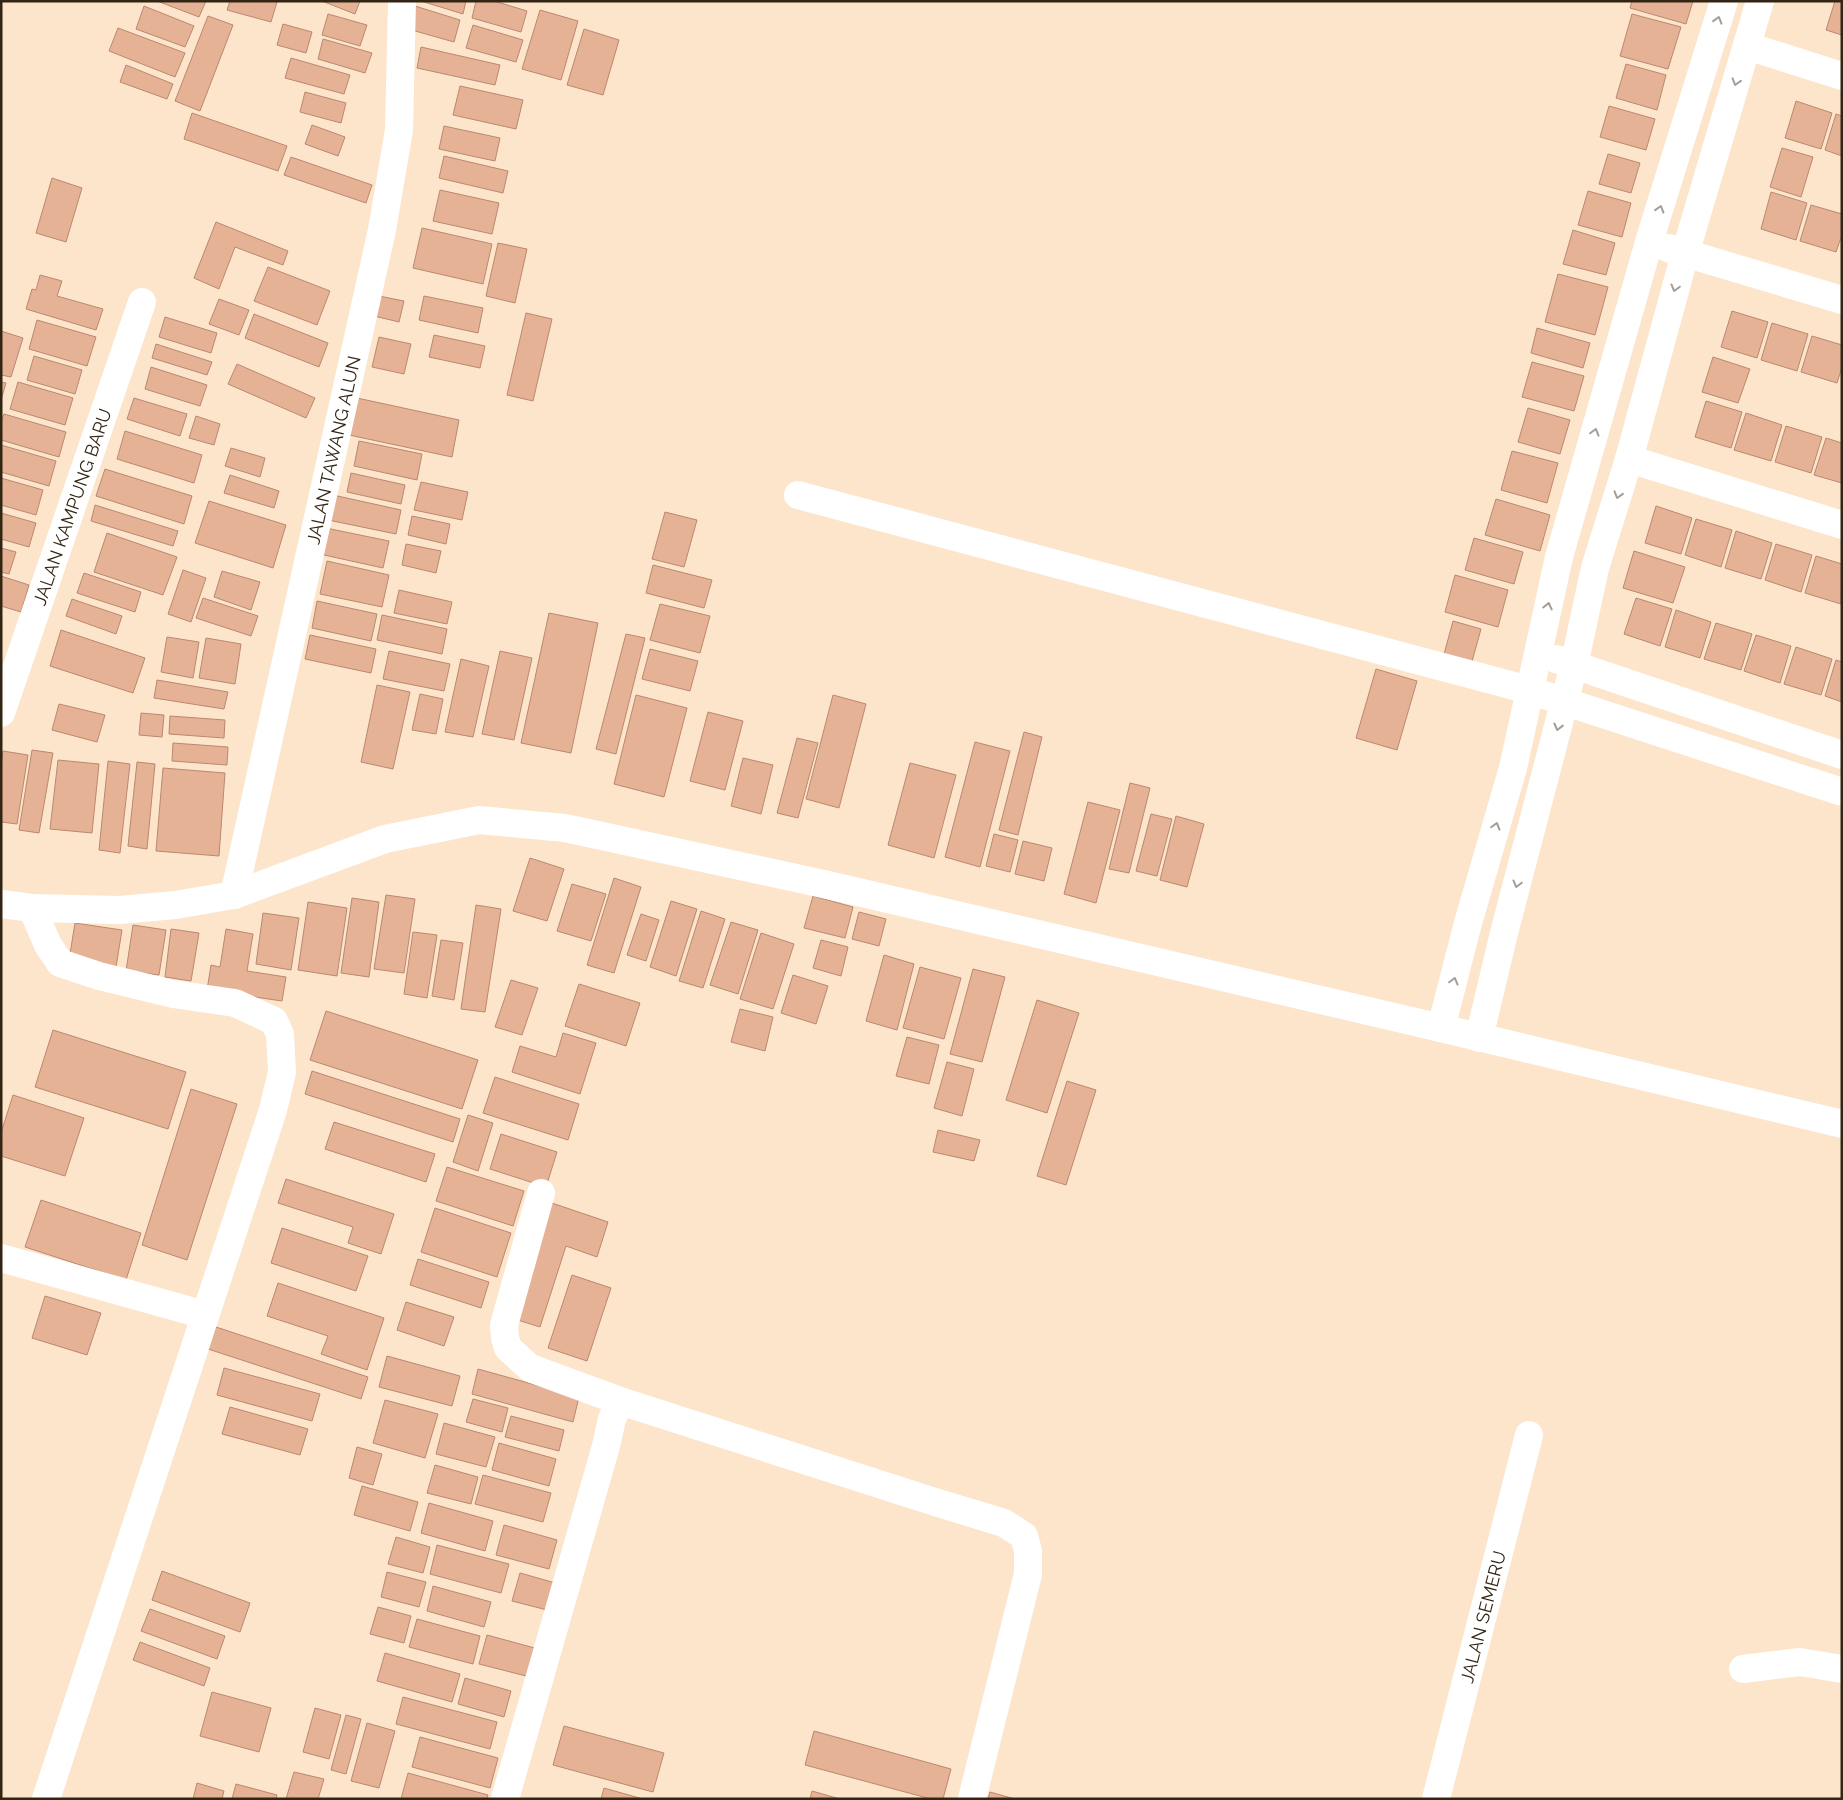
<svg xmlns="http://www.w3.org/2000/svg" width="1843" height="1800" font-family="Raleway,sans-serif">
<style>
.building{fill:#e6b296;stroke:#ba886e}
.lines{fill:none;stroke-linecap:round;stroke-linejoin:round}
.minor{stroke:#fff;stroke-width:28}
.oneway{stroke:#a39d95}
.labels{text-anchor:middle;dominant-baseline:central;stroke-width:4;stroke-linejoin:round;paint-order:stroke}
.street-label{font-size:18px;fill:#332514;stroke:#fff}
</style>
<rect width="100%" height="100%" fill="#fde5cb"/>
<g class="building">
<polygon points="157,1 206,1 199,17"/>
<polygon points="230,1 275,1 277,2 271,22 227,10"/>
<polygon points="322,1 360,1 355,14"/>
<polygon points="421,1 466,1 463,14"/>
<polygon points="476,1 494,1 527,11 521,32 472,18"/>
<polygon points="1632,1 1693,1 1686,24 1630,8"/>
<polygon points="1835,1 1842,1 1842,35 1826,30"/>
<polygon points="144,6 194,26 185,47 136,29"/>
<polygon points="415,6 460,20 454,42 408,29"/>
<polygon points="540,10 578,21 561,80 522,69"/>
<polygon points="328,14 367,25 360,46 322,35"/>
<polygon points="1632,14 1681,27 1668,69 1620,56"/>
<polygon points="208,16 233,25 200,111 175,101"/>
<polygon points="283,24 312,32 306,53 277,45"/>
<polygon points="473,25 523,40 516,62 466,48"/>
<polygon points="118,28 185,53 175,77 109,51"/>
<polygon points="584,29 619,40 603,95 567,85"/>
<polygon points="323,39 372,53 365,73 318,59"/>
<polygon points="421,47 500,65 495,85 417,68"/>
<polygon points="291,58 350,75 344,94 285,78"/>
<polygon points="1626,64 1666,75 1657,110 1616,98"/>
<polygon points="126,65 173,84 167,99 120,82"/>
<polygon points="460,86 523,100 516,129 453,115"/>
<polygon points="305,92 346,103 341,123 300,112"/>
<polygon points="1796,101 1832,113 1821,149 1785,138"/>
<polygon points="1609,106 1655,119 1646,150 1600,137"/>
<polygon points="192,113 287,146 278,171 184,139"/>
<polygon points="1836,114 1842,116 1842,156 1825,150"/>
<polygon points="312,125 345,137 338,156 305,144"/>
<polygon points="444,126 500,138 495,161 439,149"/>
<polygon points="1782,148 1813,157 1801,197 1770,187"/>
<polygon points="1608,154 1640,163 1631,193 1599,184"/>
<polygon points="444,156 508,171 503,193 439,178"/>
<polygon points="291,157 372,185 366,203 284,175"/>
<polygon points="52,178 82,188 66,242 36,233"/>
<polygon points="440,190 499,203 492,234 433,221"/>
<polygon points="1588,191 1631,203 1622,237 1578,225"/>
<polygon points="1771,192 1807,203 1796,240 1761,229"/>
<polygon points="1811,205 1842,214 1842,235 1836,252 1800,241"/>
<polygon points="216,222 288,251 283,265 235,247 219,289 194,278"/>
<polygon points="422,228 492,244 483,284 413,268"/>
<polygon points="1573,230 1615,243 1606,275 1563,264"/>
<polygon points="498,243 527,249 515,303 486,296"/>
<polygon points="268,267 330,291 317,325 254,301"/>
<polygon points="1558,274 1608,287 1595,335 1545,322"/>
<polygon points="40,275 62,281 57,296 103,309 96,330 26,309 32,289 36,290"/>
<polygon points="379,296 404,301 399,322 374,316"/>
<polygon points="424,296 483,308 478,333 419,320"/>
<polygon points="219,299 249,310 239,335 209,324"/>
<polygon points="1732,311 1768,322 1757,358 1721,347"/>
<polygon points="526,313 552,319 533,401 507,395"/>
<polygon points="254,314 328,343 319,367 245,338"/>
<polygon points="165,317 217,333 211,353 159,337"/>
<polygon points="37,320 96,337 87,366 29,349"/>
<polygon points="1772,323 1808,334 1797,371 1761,360"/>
<polygon points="1537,328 1590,343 1583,368 1531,353"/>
<polygon points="1,331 23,338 11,377 1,375"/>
<polygon points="434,335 485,346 480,368 429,357"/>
<polygon points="1812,336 1842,345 1842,367 1837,383 1801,372"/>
<polygon points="379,337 411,344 404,374 372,367"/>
<polygon points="156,344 212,362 207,375 152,358"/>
<polygon points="34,356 82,370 75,394 27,380"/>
<polygon points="1713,357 1750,369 1738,403 1702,392"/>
<polygon points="1532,362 1584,376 1574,411 1522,397"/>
<polygon points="237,364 315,398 306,418 228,384"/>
<polygon points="151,367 207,385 200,406 145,389"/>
<polygon points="1,382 6,383 1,400"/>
<polygon points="18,382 73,398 65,425 10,409"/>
<polygon points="134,398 187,414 180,436 127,419"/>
<polygon points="357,398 459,420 452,457 349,435"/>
<polygon points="1706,401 1742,412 1731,448 1695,437"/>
<polygon points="1528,408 1570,420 1560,454 1518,442"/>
<polygon points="1746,413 1782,425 1771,461 1734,450"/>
<polygon points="4,414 66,432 59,457 1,440 1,423"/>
<polygon points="196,416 220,424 214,445 189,438"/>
<polygon points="1786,426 1822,437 1811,473 1775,462"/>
<polygon points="125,431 202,455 194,483 117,459"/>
<polygon points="1826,438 1842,443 1842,483 1814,475"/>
<polygon points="359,441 422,454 417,480 354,466"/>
<polygon points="1,445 56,461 49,486 1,472"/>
<polygon points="231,448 265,458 260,477 225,466"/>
<polygon points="1512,451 1558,463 1547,503 1501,490"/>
<polygon points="105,469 192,496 184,524 96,496"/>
<polygon points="351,473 405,485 401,504 347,492"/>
<polygon points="230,475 279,491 274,508 224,493"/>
<polygon points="1,478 43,490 36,515 1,505"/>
<polygon points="421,482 468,492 462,520 414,510"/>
<polygon points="333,495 401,510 396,534 328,520"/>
<polygon points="1496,499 1550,515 1540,551 1485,535"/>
<polygon points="209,501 286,525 273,568 195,543"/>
<polygon points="95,505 178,531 173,546 91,521"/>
<polygon points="1656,506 1692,518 1681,554 1645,543"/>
<polygon points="665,512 697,520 684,567 652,559"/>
<polygon points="1,513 36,523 29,547 1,539"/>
<polygon points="412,516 450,524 446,544 408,535"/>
<polygon points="1696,519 1732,530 1721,567 1685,555"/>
<polygon points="321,527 389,541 383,568 315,553"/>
<polygon points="1736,531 1772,543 1761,579 1725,568"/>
<polygon points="107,533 177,557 163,595 94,572"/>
<polygon points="1474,538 1523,552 1514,584 1465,570"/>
<polygon points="406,544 441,551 436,573 402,565"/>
<polygon points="1776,544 1812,555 1801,592 1765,580"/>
<polygon points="1,548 16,552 9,574 1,572"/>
<polygon points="1634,551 1685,567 1673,603 1623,588"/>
<polygon points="1816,556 1842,564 1841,604 1805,593"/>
<polygon points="327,561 389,575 382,607 320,594"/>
<polygon points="653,565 712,580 704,608 646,593"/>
<polygon points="183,570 206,578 191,622 168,614"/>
<polygon points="222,571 260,582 251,610 214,597"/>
<polygon points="84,573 141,592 135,612 77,593"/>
<polygon points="1455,575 1508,590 1498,627 1445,612"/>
<polygon points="1,576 29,585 21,612 1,606"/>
<polygon points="399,590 452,602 447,624 394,613"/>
<polygon points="203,598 258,616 251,636 196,618"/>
<polygon points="1636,598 1672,609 1660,646 1624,634"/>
<polygon points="72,599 122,616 116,634 66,616"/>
<polygon points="317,601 377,614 371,641 312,628"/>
<polygon points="660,604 710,616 700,653 650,640"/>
<polygon points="1676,610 1711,622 1700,658 1665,647"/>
<polygon points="549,613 598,623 571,753 521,743"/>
<polygon points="382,615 447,629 442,654 377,640"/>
<polygon points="1453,621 1481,629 1471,665 1443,658"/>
<polygon points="1716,623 1752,634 1741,670 1704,659"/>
<polygon points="61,630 145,658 133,693 50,666"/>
<polygon points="626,634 645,638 616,754 596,749"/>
<polygon points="310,635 376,649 371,673 305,659"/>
<polygon points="1756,635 1791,646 1780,683 1744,671"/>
<polygon points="167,637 199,642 193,678 161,672"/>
<polygon points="206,638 241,644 235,684 199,678"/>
<polygon points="1796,647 1832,659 1821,695 1784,684"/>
<polygon points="650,649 698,661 690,691 642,679"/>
<polygon points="389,651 450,664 444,691 383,679"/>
<polygon points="500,651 532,658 514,740 482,734"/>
<polygon points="461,659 489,666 473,737 445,732"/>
<polygon points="1836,660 1842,662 1842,702 1825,696"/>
<polygon points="1376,669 1417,681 1397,750 1356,738"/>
<polygon points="157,680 228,692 224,709 154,698"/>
<polygon points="377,685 410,692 393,769 361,762"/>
<polygon points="420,694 443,699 436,734 412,730"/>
<polygon points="636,695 687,708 664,797 614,784"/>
<polygon points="833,695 866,704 839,808 806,799"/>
<polygon points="59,704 105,715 97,742 52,730"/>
<polygon points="708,712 743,721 725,790 690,781"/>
<polygon points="141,713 164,715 162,737 139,735"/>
<polygon points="170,716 225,720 224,738 169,734"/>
<polygon points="1024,732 1042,737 1018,835 999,830"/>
<polygon points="797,738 818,743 798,818 777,813"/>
<polygon points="975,742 1010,751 980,867 945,857"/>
<polygon points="173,743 228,747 227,765 172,761"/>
<polygon points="32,750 53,753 39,833 19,830"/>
<polygon points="3,751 28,755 17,824 1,822 1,764"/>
<polygon points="743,758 773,765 761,814 731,806"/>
<polygon points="58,760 99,764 92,833 50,829"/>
<polygon points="108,761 130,764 120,853 99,850"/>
<polygon points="137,762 155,764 147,849 128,846"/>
<polygon points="910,763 956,775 934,858 888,845"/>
<polygon points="163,768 225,773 219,856 156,851"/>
<polygon points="1130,783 1150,788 1129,873 1109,869"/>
<polygon points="1088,802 1120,810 1096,903 1064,894"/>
<polygon points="1151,814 1172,819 1157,876 1136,871"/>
<polygon points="1176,816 1204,824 1187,887 1160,880"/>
<polygon points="994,834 1018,840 1010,872 986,866"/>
<polygon points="1023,841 1052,848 1044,881 1015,874"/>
<polygon points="530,858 564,869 547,921 513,911"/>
<polygon points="614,878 641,887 614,973 587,965"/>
<polygon points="572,884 606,894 591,941 557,931"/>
<polygon points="386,895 415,899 404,973 374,969"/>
<polygon points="813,896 853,907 845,938 804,928"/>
<polygon points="352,898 379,902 369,977 341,973"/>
<polygon points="671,901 697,909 676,976 650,967"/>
<polygon points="308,902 347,908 337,976 298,970"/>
<polygon points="476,905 501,909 485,1012 461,1009"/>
<polygon points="701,911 725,919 703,988 679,981"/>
<polygon points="859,912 886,919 879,946 852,939"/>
<polygon points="263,913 299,918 291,970 256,964"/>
<polygon points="641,914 659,920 646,961 627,955"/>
<polygon points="731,922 758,930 738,994 710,985"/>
<polygon points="75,923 122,930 116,967 69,960"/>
<polygon points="133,925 166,930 159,975 126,971"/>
<polygon points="171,929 199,933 191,981 165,977"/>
<polygon points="226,929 253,934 247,971 286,977 282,1001 207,990 211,965 220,967"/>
<polygon points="413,932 437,935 427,998 404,994"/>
<polygon points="761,933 794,944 773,1009 740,999"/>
<polygon points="441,940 463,943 454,1000 432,996"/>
<polygon points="821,940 848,947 841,976 813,968"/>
<polygon points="884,955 914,964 897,1030 866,1021"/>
<polygon points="920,967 961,978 944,1039 903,1028"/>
<polygon points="973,969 1005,977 982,1062 950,1054"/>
<polygon points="793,975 828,986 816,1024 781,1013"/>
<polygon points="511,980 538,988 522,1035 495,1027"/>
<polygon points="579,984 640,1003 626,1046 565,1026"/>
<polygon points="1037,1000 1079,1013 1047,1113 1006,1100"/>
<polygon points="740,1009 773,1017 765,1051 731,1042"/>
<polygon points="326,1011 478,1060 462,1109 310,1060"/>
<polygon points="53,1030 186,1072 168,1129 35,1087"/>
<polygon points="563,1033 596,1043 580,1094 512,1072 520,1046 556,1057"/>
<polygon points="907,1037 939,1045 929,1084 896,1076"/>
<polygon points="947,1062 974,1069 962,1116 934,1108"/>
<polygon points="312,1071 460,1119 453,1142 305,1094"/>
<polygon points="495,1077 579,1104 568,1140 483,1113"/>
<polygon points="1067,1081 1096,1090 1066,1185 1037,1176"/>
<polygon points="191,1089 237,1104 187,1260 142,1245"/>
<polygon points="13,1095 84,1118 65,1176 1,1156 1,1133"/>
<polygon points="468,1115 493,1123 478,1171 453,1162"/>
<polygon points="334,1122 435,1154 426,1182 325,1149"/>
<polygon points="938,1130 980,1140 974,1161 933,1152"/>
<polygon points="501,1134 557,1152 546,1187 490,1169"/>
<polygon points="447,1167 524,1191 513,1226 436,1201"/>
<polygon points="286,1179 394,1214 381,1254 348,1243 353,1227 278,1203"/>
<polygon points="41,1200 141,1233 126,1280 25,1247"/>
<polygon points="546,1201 608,1222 597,1257 566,1246 540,1327 508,1317"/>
<polygon points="435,1208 511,1233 497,1277 421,1252"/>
<polygon points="282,1228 368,1256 356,1291 271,1263"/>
<polygon points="418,1259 489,1282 481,1308 410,1285"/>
<polygon points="572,1275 611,1288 587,1361 548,1348"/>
<polygon points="278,1283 384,1318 367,1370 321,1354 328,1336 267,1316"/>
<polygon points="45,1296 101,1313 87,1355 32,1338"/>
<polygon points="406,1302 454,1317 444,1346 397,1330"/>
<polygon points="216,1327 368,1377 361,1399 208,1349"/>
<polygon points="387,1356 460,1376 452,1406 379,1387"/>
<polygon points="224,1368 320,1394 312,1421 217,1395"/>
<polygon points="478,1369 579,1397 573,1422 472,1394"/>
<polygon points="473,1399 508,1408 502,1432 466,1422"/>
<polygon points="385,1400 438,1414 425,1458 373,1443"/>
<polygon points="230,1407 308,1429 300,1455 222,1434"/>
<polygon points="511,1416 564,1430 559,1451 505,1437"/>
<polygon points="444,1423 495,1437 486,1467 436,1454"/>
<polygon points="499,1443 556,1459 549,1486 492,1470"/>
<polygon points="357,1447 382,1454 373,1485 349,1478"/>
<polygon points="435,1465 478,1477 471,1504 427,1493"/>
<polygon points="483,1475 551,1493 543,1522 475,1504"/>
<polygon points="362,1486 418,1502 410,1531 354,1515"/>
<polygon points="429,1503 493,1521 485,1551 421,1533"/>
<polygon points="504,1525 557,1540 549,1569 496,1555"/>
<polygon points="396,1537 430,1547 423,1573 388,1564"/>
<polygon points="437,1545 509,1564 501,1593 430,1574"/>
<polygon points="162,1571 250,1603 240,1632 152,1600"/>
<polygon points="387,1572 426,1582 419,1607 381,1597"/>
<polygon points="520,1573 559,1584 551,1611 512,1601"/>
<polygon points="433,1586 491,1602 484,1627 427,1611"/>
<polygon points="378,1607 411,1616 404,1643 370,1634"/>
<polygon points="150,1609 225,1636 217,1659 141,1631"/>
<polygon points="417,1619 480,1636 473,1664 409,1647"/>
<polygon points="487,1635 542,1650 534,1678 479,1664"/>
<polygon points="140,1642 210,1668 204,1686 133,1660"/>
<polygon points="385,1653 460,1674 452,1702 377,1681"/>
<polygon points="465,1678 511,1691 504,1717 458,1704"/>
<polygon points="212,1692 271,1708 259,1752 200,1736"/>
<polygon points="403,1697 497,1722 490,1749 396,1724"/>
<polygon points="315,1708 341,1715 329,1759 303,1752"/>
<polygon points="346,1715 361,1719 346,1774 331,1770"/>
<polygon points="367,1723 395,1731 379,1788 351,1781"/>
<polygon points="564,1726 664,1753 653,1792 553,1765"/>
<polygon points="814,1731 951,1769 943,1799 931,1799 805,1765"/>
<polygon points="420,1737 498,1758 490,1788 412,1767"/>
<polygon points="294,1772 324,1779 318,1799 286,1799"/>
<polygon points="408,1773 488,1795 487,1799 401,1799"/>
<polygon points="197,1783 224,1791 222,1799 193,1799"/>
<polygon points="236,1784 277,1795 276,1799 232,1799"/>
<polygon points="604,1788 643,1799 601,1799"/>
<polygon points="812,1791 840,1799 810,1799"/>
<polygon points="990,1792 1015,1799 988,1799"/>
</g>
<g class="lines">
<g class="minor">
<polyline points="1747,46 1842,76"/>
<polyline points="1668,248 1842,300"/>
<polyline points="1629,459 1842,525"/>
<polyline points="798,495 1529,690 1842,792"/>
<polyline points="1556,659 1842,755"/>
<path id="s1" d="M1,713L142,302"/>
<path id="s2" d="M234,895L382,230L399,130L402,1"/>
<polyline points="1,904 32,908 120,910 175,905 234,895 385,839 479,820 565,828 828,885 1441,1028 1842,1124"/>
<polyline points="32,908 48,945 60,963 99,976 173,994 235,1003 274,1021 280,1034 282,1072 273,1110 46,1799"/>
<polyline points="1441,1028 1468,923 1513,768 1559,557 1649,242 1724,1"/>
<polyline points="1479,1038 1504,933 1574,665 1595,568 1629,459 1685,254 1760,1"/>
<polyline points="541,1193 504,1325 505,1338 508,1348 530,1368 620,1401"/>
<polyline points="1,1258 205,1315"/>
<polyline points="1743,1669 1800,1662 1842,1669"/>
<polyline points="505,1799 606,1446 612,1419 620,1401 935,1502 1004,1523 1024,1536 1028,1551 1028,1574 972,1799"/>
<path id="s3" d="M1436,1799L1529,1435"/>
</g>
</g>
<defs><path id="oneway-chevron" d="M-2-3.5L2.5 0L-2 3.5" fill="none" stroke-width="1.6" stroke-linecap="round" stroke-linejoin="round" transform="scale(1.25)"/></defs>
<g class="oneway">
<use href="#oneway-chevron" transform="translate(1718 20) rotate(-73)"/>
<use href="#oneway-chevron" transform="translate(1736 82) rotate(107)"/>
<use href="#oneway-chevron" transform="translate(1660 209) rotate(-73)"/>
<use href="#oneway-chevron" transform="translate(1675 288) rotate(105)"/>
<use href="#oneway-chevron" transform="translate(1595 432) rotate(-74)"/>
<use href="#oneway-chevron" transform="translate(1618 495) rotate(107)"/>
<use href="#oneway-chevron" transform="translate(1548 606) rotate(-77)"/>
<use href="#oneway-chevron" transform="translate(1558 727) rotate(104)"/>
<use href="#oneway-chevron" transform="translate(1496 826) rotate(-74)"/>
<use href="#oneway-chevron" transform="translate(1517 884) rotate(105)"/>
<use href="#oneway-chevron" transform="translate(1454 981) rotate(-75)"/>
</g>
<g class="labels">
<g class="street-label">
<text stroke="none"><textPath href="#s2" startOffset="456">JALAN TAWANG ALUN</textPath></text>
<text stroke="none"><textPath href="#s1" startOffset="218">JALAN KAMPUNG BARU</textPath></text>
<text stroke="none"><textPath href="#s3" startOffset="188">JALAN SEMERU</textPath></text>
</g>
</g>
<rect width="1843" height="1800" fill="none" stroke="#332514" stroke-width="5"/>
</svg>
